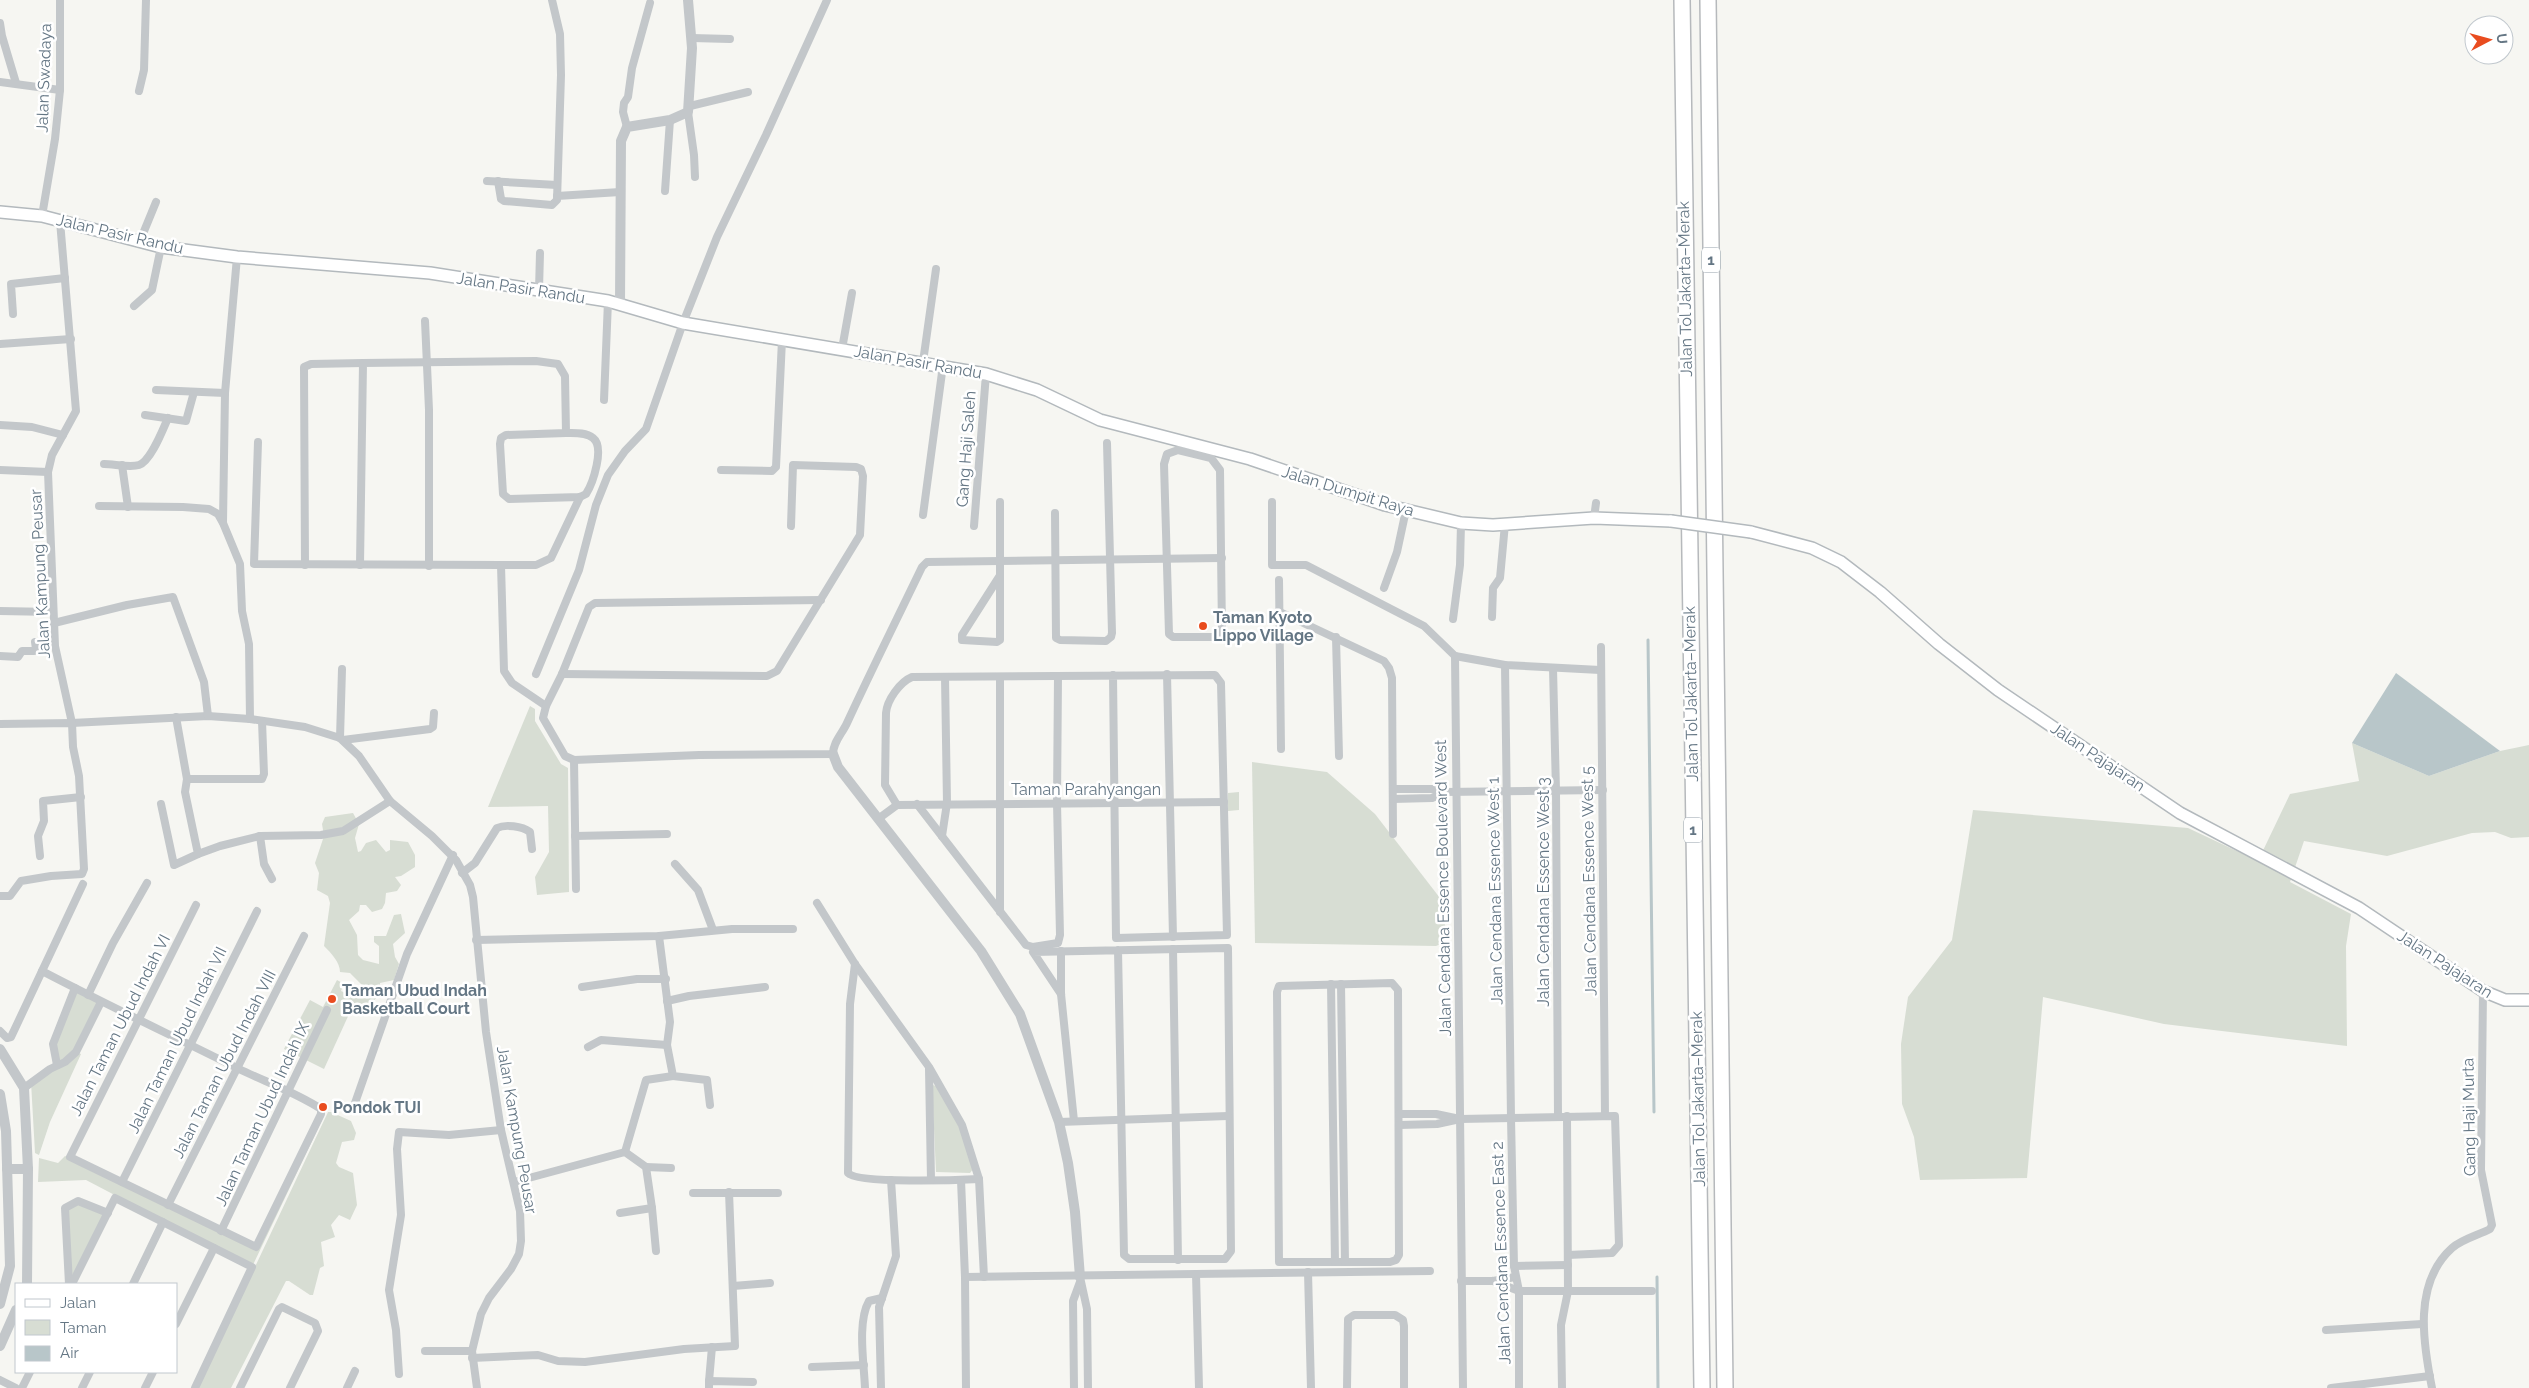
<svg xmlns="http://www.w3.org/2000/svg" width="2529" height="1388" font-family="Raleway,sans-serif">
<style>
.green{fill:#d7ddd3}
.water{fill:#b8c6c9}
.lines{fill:none;stroke-linecap:round;stroke-linejoin:round}
.stream{stroke:#b8c6c9;stroke-width:3}
.secondary-casing{stroke:#b3b9bd;stroke-width:14}
.motorway-casing{stroke:#b6b9bc;stroke-width:18}
.minor{stroke:#c3c7ca;stroke-width:8}
.tertiary{stroke:#c3c7ca;stroke-width:10}
.secondary{stroke:#fff;stroke-width:11}
.motorway{stroke:#fff;stroke-width:15}
.secondary-bridge-casing{stroke:#b3b9bd;stroke-width:14;stroke-linecap:butt}
.secondary-bridge{stroke:#fff;stroke-width:11}
.poi-dot{fill:#e94c1f;stroke:#fff;stroke-width:2}
.labels{text-anchor:middle;dominant-baseline:central;stroke-width:5;stroke-linejoin:round;paint-order:stroke}
.shield{fill:#fff;stroke:#929fa9;stroke-width:1}
.shield-label{font-size:15px;font-weight:bold;fill:#647684}
.street-label{font-size:16px;fill:#647684;stroke:#fff}
.poi-label{font-size:16px;font-weight:bold;fill:#647684;stroke:#fff;text-anchor:start}
</style>
<rect width="100%" height="100%" fill="#f6f6f2"/>
<g class="green">
<polygon points="530,706 535,709 535,721 561,764 568,768 569,892 537,895 535,877 549,852 548,806 488,807"/>
<polygon points="2352,743 2429,776 2500,751 2529,745 2529,837 2511,838 2495,832 2472,833 2387,856 2304,841 2290,882 2351,914 2346,946 2347,1046 2164,1024 2043,997 2027,1178 1920,1180 1914,1137 1902,1104 1901,1044 1908,997 1952,940 1973,810 2188,828 2258,861 2290,794 2359,781"/>
<polygon points="1252,762 1327,772 1375,814 1440,898 1448,941 1436,946 1255,943"/>
<polygon points="1239,792 1239,810 1228,811 1228,793"/>
<path d="M353,813L359,824L355,838L358,852L361,851L366,843L376,840L386,852L390,850V840L408,842L415,855V867L401,876L395,877L401,885L397,891L386,893L385,903L382,909L372,912L366,905H360L359,911L349,920L357,935L358,955L363,960L379,964V946L374,942V936H386L394,915L401,914L405,933L393,944L395,957L399,964L394,980L380,983C381,994 371,1002 370,1014L358,1015L350,1012L324,1069L284,1049L310,1000L323,1007L337,980L344,984L341,991L356,998L362,985L350,973L340,972C340,962 331,953 324,946L330,903L328,896L317,890L319,873L315,863L324,836L322,824L325,817Z"/>
<polygon points="75,988 101,1002 76,1052 81,1054 50,1122 39,1155 35,1153 31,1082 57,1065 53,1044"/>
<polygon points="932,1085 937,1086 963,1134 973,1169 970,1173 936,1172"/>
<polygon points="328,1112 331,1112 351,1121 356,1133 354,1140 342,1142 336,1163 339,1167 353,1173 357,1205 350,1220 339,1215 331,1225 335,1237 321,1242 324,1266 320,1268 313,1295 310,1295 289,1281 286,1281 231,1388 198,1388"/>
<polygon points="322,1114 324,1116 252,1267 86,1180 38,1182 39,1158 58,1163 65,1156 255,1248"/>
<polygon points="73,1202 108,1213 72,1284 64,1214"/>
</g>
<polygon class="water" points="2396,673 2500,751 2429,776 2352,743"/>
<g class="lines">
<g class="stream">
<polyline points="1648,640 1654,1112"/>
<polyline points="1657,1277 1658,1388"/>
</g>
<g class="secondary-casing">
<g id="secondary">
<polyline points="0,212 42,216 161,247 237,257 430,273 608,301 683,323 986,374 1037,390 1100,420 1250,459 1385,505 1461,523 1493,525 1594,518 1671,521"/>
<polyline points="1751,532 1812,548 1841,562 1880,592 1939,644 1998,690 2180,813 2359,908 2483,991 2505,1000 2529,1000"/>
</g>
</g>
<g class="motorway-casing">
<g id="motorway">
<polyline points="1682,0 1702,1388"/>
<polyline points="1708,0 1725,1388"/>
</g>
</g>
<g class="minor">
<polyline points="0,23 2,36 16,83"/>
<polyline points="692,38 730,39"/>
<polyline points="0,82 60,90"/>
<polyline points="139,91 144,70 146,0"/>
<polyline points="690,106 748,92"/>
<polyline points="688,112 694,155 695,177"/>
<polyline points="627,127 623,112 624,103 628,97 632,68 650,3"/>
<polyline points="487,181 557,185"/>
<polyline points="498,181 501,199 504,201 552,205 557,200 561,75 560,34 552,0"/>
<polyline points="665,191 670,120"/>
<polyline points="557,196 620,192"/>
<polyline points="42,216 55,139 60,90 60,0"/>
<polyline points="60,221 76,411 52,455 48,472 55,646 72,723 208,716 250,719 305,727 340,738 359,756 390,801 432,836 456,860 470,885 473,897 486,1032 501,1130 520,1211 521,1241 519,1254 511,1269 489,1298 481,1314 472,1351 477,1388"/>
<polyline points="140,241 156,202"/>
<polyline points="539,290 540,253"/>
<polyline points="134,306 152,290 161,247"/>
<polyline points="13,314 11,284 65,278"/>
<polyline points="425,321 429,410 429,566"/>
<polyline points="0,344 71,339"/>
<polyline points="842,349 852,293"/>
<polyline points="923,362 936,269"/>
<polyline points="156,390 225,393"/>
<polyline points="604,400 608,301"/>
<polyline points="145,415 186,421 194,392"/>
<polyline points="0,425 32,427 63,435"/>
<polyline points="258,442 254,564 501,565 504,671 512,683 546,706"/>
<polygon points="1178,450 1211,458 1220,470 1222,632 1218,637 1173,637 1169,634 1164,464 1167,454"/>
<path d="M104,464C114,464 130,468 139,465C151,461 163,429 168,418"/>
<polyline points="122,465 128,507"/>
<polyline points="0,470 48,472"/>
<polyline points="721,470 772,471 776,467 782,340"/>
<polyline points="1272,502 1272,565 1306,565 1424,626 1455,656 1505,665 1600,670"/>
<polyline points="99,506 183,507 209,509 218,514 223,523 240,564 242,611 249,644 250,719"/>
<polyline points="1055,513 1056,638 1060,640 1106,641 1111,637 1112,633 1107,443"/>
<polyline points="923,515 943,365"/>
<polyline points="1594,518 1596,503"/>
<polyline points="223,522 225,393 237,257"/>
<polyline points="974,526 986,374"/>
<polyline points="305,565 304,367 311,364 363,363"/>
<path d="M360,565L363,363L536,361L558,364L565,376L566,433L506,435L501,438L500,444L503,494L509,499L580,497L586,494C593,483 605,447 593,438C586,432 574,433 566,433"/>
<polyline points="501,565 536,565 551,558 580,497"/>
<polyline points="999,577 962,635 962,640 997,642 1000,640 1000,502"/>
<polyline points="1279,580 1281,749"/>
<polyline points="1384,588 1397,552 1406,510"/>
<path d="M821,600L595,603L589,607L562,674L546,706L543,718L565,756L574,760L699,755L833,754C833,742 842,734 847,723C871,671 897,619 922,567L927,562L1222,558"/>
<polyline points="0,611 53,612"/>
<polyline points="1280,612 1384,661 1389,668 1392,678 1393,834"/>
<polyline points="1492,617 1493,588 1500,578 1505,524"/>
<polyline points="1453,619 1460,565 1461,523"/>
<polyline points="54,623 127,605 173,597 204,682 208,716"/>
<polyline points="1336,637 1339,756"/>
<polyline points="1601,647 1605,1116"/>
<polyline points="0,656 18,657 22,651 34,651 36,649 35,642"/>
<polyline points="1455,656 1463,1388"/>
<polyline points="1505,665 1511,1118 1514,1266 1519,1291 1519,1388"/>
<polyline points="1553,668 1556,791 1558,1116"/>
<polyline points="536,674 579,570 596,505 608,475 625,451 646,429 683,323 717,237 766,135 827,0"/>
<polyline points="562,674 767,676 777,671 860,535 863,476 861,469 856,467 793,465 791,526"/>
<polyline points="1167,674 1173,937"/>
<polyline points="1000,677 1000,912"/>
<polyline points="0,724 72,723 73,747 79,776 84,869 82,874 51,876 21,881 10,896 0,896"/>
<polyline points="340,738 342,669"/>
<polyline points="343,740 430,729 433,727 434,713"/>
<polyline points="574,760 576,889"/>
<polyline points="187,779 262,779 264,774 262,721"/>
<polyline points="1393,789 1433,789 1445,792 1603,790"/>
<polyline points="1393,799 1432,798 1445,792"/>
<polyline points="161,804 174,865 198,854 185,792 187,779 176,717"/>
<polyline points="917,804 1026,945 1033,947 1058,943 1060,935 1057,803 1058,676"/>
<path d="M897,805L885,785L886,713C887,700 900,682 912,677L1215,675L1221,683L1227,935L1116,938L1113,675"/>
<polyline points="878,819 897,805 1224,802"/>
<polyline points="260,836 264,864 272,879"/>
<polyline points="575,836 667,834"/>
<polyline points="942,836 947,803 945,677"/>
<polyline points="198,854 220,846 260,836 321,835 343,831 390,801"/>
<polyline points="40,856 38,836 44,821 43,801 81,797"/>
<polyline points="675,864 698,890 713,930"/>
<path d="M462,873L475,863L497,828C505,824 522,826 530,832L532,849"/>
<polyline points="817,903 855,964 929,1067 962,1125 979,1179 984,1277"/>
<polyline points="659,936 670,1022 667,1045 673,1076 707,1080 710,1105"/>
<polyline points="476,940 659,936 732,929 793,929"/>
<polyline points="1173,949 1178,1260"/>
<polyline points="1061,951 1061,994 1074,1121"/>
<path d="M855,964L850,1004L848,1173C857,1184 960,1180 979,1179"/>
<path d="M42,971C107,1005 173,1036 239,1069C266,1082 297,1093 321,1109V1114L256,1247L70,1157L196,905"/>
<polygon points="1392,983 1398,990 1399,1255 1396,1260 1390,1262 1279,1262 1277,992 1279,986"/>
<polyline points="1331,984 1335,1262"/>
<polyline points="1341,984 1345,1262"/>
<polyline points="582,987 637,979 666,979"/>
<polyline points="1061,994 1033,952 1228,948 1231,1251 1225,1259 1129,1259 1124,1255 1118,950"/>
<polyline points="88,995 113,943 147,883"/>
<polyline points="667,1001 689,996 765,987"/>
<polyline points="0,1031 7,1038 11,1037 83,884"/>
<polyline points="588,1047 601,1040 667,1045"/>
<polyline points="57,1065 53,1044 75,988"/>
<polyline points="929,1069 931,1180"/>
<polyline points="24,1088 50,1069 65,1062 76,1052 101,1002"/>
<polyline points="355,1103 407,954 453,855"/>
<polyline points="1399,1114 1436,1114 1455,1118"/>
<polyline points="1059,1122 1228,1116"/>
<polyline points="1399,1125 1437,1124 1460,1119 1615,1116 1619,1245 1612,1253 1568,1255"/>
<polyline points="625,1152 646,1080 673,1076"/>
<polyline points="646,1167 671,1168"/>
<polyline points="961,1180 965,1277 966,1388"/>
<polyline points="122,1182 257,911"/>
<polyline points="514,1182 625,1152 646,1167 652,1208 620,1213"/>
<polyline points="693,1193 778,1193"/>
<polyline points="168,1205 304,936"/>
<polyline points="652,1208 656,1251"/>
<polyline points="221,1231 327,1010"/>
<polyline points="1514,1266 1568,1265"/>
<polyline points="1308,1272 1311,1388"/>
<polyline points="1196,1274 1199,1388"/>
<polyline points="965,1277 1430,1271"/>
<polyline points="1080,1277 1087,1309 1088,1388"/>
<polyline points="1461,1281 1493,1281 1515,1277"/>
<polyline points="1493,1281 1519,1291 1652,1291"/>
<polyline points="69,1284 65,1208 78,1201 108,1213"/>
<polyline points="72,1284 115,1198 252,1267 195,1388"/>
<polyline points="133,1284 163,1222"/>
<polyline points="733,1286 770,1283"/>
<polyline points="176,1324 214,1248"/>
<polyline points="2326,1330 2422,1324"/>
<polyline points="425,1351 472,1351"/>
<polyline points="472,1358 538,1355 558,1361 585,1362 684,1349 735,1346 729,1192"/>
<polyline points="812,1367 864,1365"/>
<polyline points="399,1374 396,1330 389,1290 401,1215 397,1149 399,1132 449,1135 501,1130"/>
<polyline points="0,1380 16,1388"/>
<polyline points="709,1381 712,1347"/>
<polyline points="22,1388 30,1372"/>
<polyline points="82,1388 90,1372"/>
<polyline points="145,1388 153,1372"/>
<polyline points="240,1388 279,1309 282,1307 315,1323 318,1331 290,1388"/>
<polyline points="347,1388 355,1371"/>
<polyline points="709,1388 709,1381 753,1382"/>
<path d="M865,1388C864,1363 857,1322 869,1301L882,1298"/>
<polyline points="881,1388 879,1307 896,1256 891,1180"/>
<polyline points="1074,1388 1073,1301 1080,1282"/>
<polyline points="1347,1388 1348,1319 1354,1315 1395,1315 1403,1320 1404,1326 1404,1388"/>
<polyline points="1562,1388 1561,1325 1568,1291 1567,1116"/>
<polyline points="2331,1388 2430,1376"/>
<path d="M2432,1388C2423,1343 2413,1283 2452,1248C2462,1239 2479,1235 2490,1229L2492,1225L2481,1170L2483,991"/>
</g>
<g class="tertiary">
<polyline points="620,304 621,141 627,127 670,120 688,112 692,48 688,0"/>
<polyline points="833,754 838,767 981,951 1020,1014 1059,1122 1068,1163 1075,1212 1080,1277"/>
<polyline points="0,1049 24,1088 28,1169 27,1284"/>
<polyline points="0,1094 6,1131 10,1266 0,1304"/>
<polyline points="7,1169 28,1169"/>
<polyline points="0,1346 16,1310"/>
</g>
<use href="#secondary" class="secondary"/>
<use href="#motorway" class="motorway"/>
<g class="secondary-bridge-casing">
<polyline id="secondary-bridge" points="1671,521 1751,532"/>
</g>
<use href="#secondary-bridge" class="secondary-bridge"/>
</g>
<g class="poi-dot">
<circle cx="1203" cy="626" r="5"/>
<circle cx="332" cy="999" r="5"/>
<circle cx="323" cy="1107" r="5"/>
</g>
<g class="labels">
<g class="shield">
<rect x="1702" y="247.5" width="18" height="25" rx="4"/>
<rect x="1684" y="817.5" width="18" height="25" rx="4"/>
</g>
<g class="shield-label">
<text x="1711" y="260">1</text>
<text x="1693" y="830">1</text>
</g>
<g class="street-label">
<text transform="translate(44 78) rotate(-88)">Jalan Swadaya</text>
<text transform="translate(120 234) rotate(13)">Jalan Pasir Randu</text>
<text transform="translate(521 288) rotate(9)">Jalan Pasir Randu</text>
<text transform="translate(1685 289) rotate(-91)">Jalan Tol Jakarta–Merak</text>
<text transform="translate(918 362) rotate(10)">Jalan Pasir Randu</text>
<text transform="translate(966 449) rotate(-86)">Gang Haji Saleh</text>
<text transform="translate(1348 491) rotate(17)">Jalan Dumpit Raya</text>
<text transform="translate(40 574) rotate(-93)">Jalan Kampung Peusar</text>
<text transform="translate(1691 694) rotate(-91)">Jalan Tol Jakarta–Merak</text>
<text transform="translate(2098 757) rotate(34)">Jalan Pajajaran</text>
<text x="1086" y="789">Taman Parahyangan</text>
<text transform="translate(1589 881) rotate(-91)">Jalan Cendana Essence West 5</text>
<text transform="translate(1443 888) rotate(-91)">Jalan Cendana Essence Boulevard West</text>
<text transform="translate(1495 891) rotate(-91)">Jalan Cendana Essence West 1</text>
<text transform="translate(1543 892) rotate(-90)">Jalan Cendana Essence West 3</text>
<text transform="translate(2445 964) rotate(33)">Jalan Pajajaran</text>
<text transform="translate(120 1025) rotate(-63)">Jalan Taman Ubud Indah VI</text>
<text transform="translate(177 1040) rotate(-64)">Jalan Taman Ubud Indah VII</text>
<text transform="translate(224 1064) rotate(-63)">Jalan Taman Ubud Indah VIII</text>
<text transform="translate(1698 1099) rotate(-91)">Jalan Tol Jakarta–Merak</text>
<text transform="translate(262 1114) rotate(-65)">Jalan Taman Ubud Indah IX</text>
<text transform="translate(2469 1117) rotate(-91)">Gang Haji Murta</text>
<text transform="translate(517 1130) rotate(80)">Jalan Kampung Peusar</text>
<text transform="translate(1501 1253) rotate(-92)">Jalan Cendana Essence East 2</text>
</g>
<g class="poi-label">
<text x="1213" y="617">Taman Kyoto<tspan x="1213" dy="18">Lippo Village</tspan></text>
<text x="342" y="990">Taman Ubud Indah<tspan x="342" dy="18">Basketball Court</tspan></text>
<text x="333" y="1107">Pondok TUI</text>
</g>
</g>
<rect x="15" y="1283" width="162" height="90" fill="#ffffff" stroke="#c1c8ce"/>
<rect x="25" y="1299" width="25" height="8" fill="#ffffff" stroke="#c1c8ce"/>
<text x="60" y="1308" font-size="15" fill="#647684">Jalan</text>
<rect x="25" y="1320" width="25" height="15" fill="#d7ddd3" stroke="#c1c8ce"/>
<text x="60" y="1333" font-size="15" fill="#647684">Taman</text>
<rect x="25" y="1346" width="25" height="15" fill="#b8c6c9" stroke="#c1c8ce"/>
<text x="60" y="1358" font-size="15" fill="#647684">Air</text>
<g transform="translate(2489 40) rotate(84)"><circle r="24" fill="#ffffff" stroke="#c1c8ce"/>
<path d="M0-4L9 19L0 12L-9 19Z" fill="#e94c1f"/>
<text y="-8" font-size="14" font-weight="bold" text-anchor="middle" fill="#647684">U</text>
</g>
</svg>
